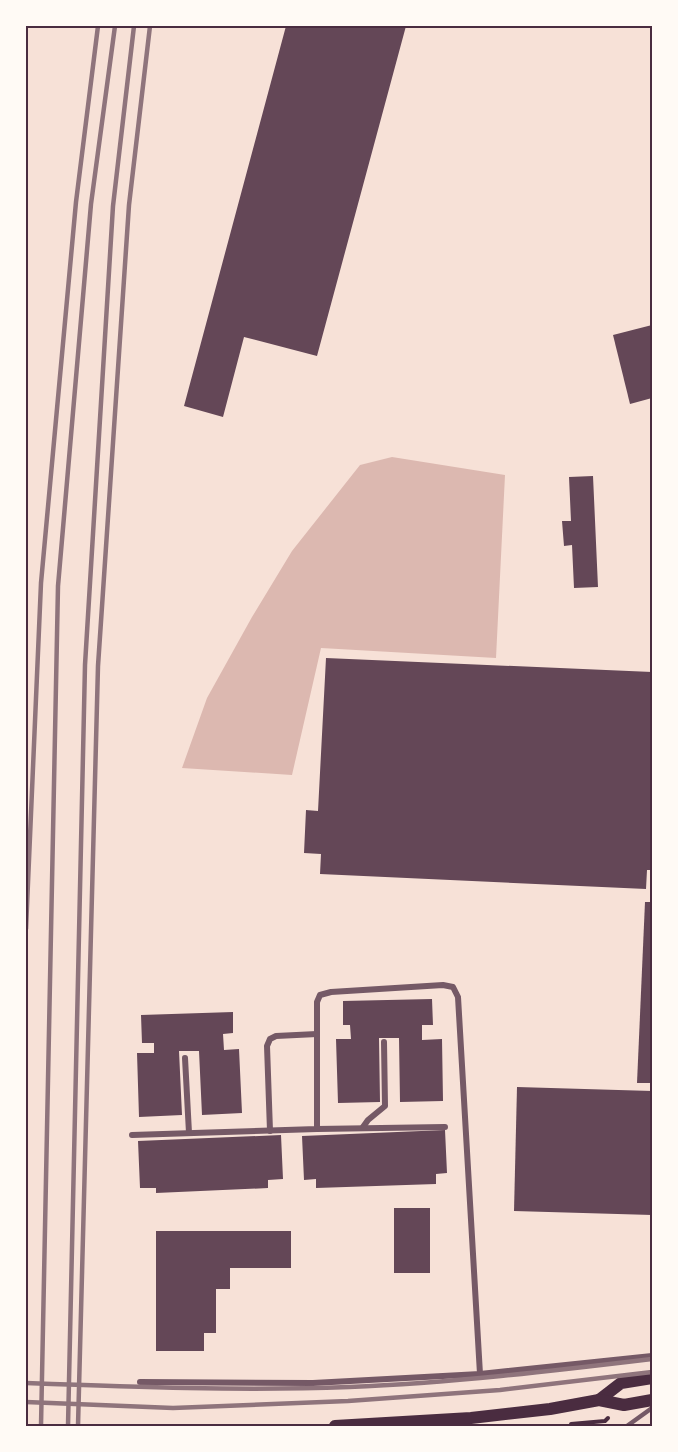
<svg xmlns="http://www.w3.org/2000/svg" width="678" height="1452" font-family="'Alegreya Sans',sans-serif">
<style>
.water{fill:#dcb8b0}
.building{fill:#644757}
.lines{fill:none;stroke-linecap:round;stroke-linejoin:round}
.path{stroke:#4a2c40;stroke-width:4}
.service{stroke:#755966;stroke-width:4.5}
.minor{stroke:#755966;stroke-width:6}
.secondary{stroke:#4a2c40;stroke-width:12}
.rail{stroke:#8f747c;stroke-width:4.5}
.neatline{fill:none;stroke:#4a2c40;stroke-width:2}
</style>
<rect width="100%" height="100%" fill="#f7e1d7"/>
<polygon class="water" points="392,457 505,475 496,658 321,648 292,775 182,768 207,698 252,617 292,551 360,465"/>
<g class="building">
<polygon points="286,26 406,26 317,356 244,337 223,417 184,406"/>
<polygon points="652,325 652,398 630,404 613,335"/>
<polygon points="593,476 598,587 574,588 572,545 564,546 562,521 571,521 569,477"/>
<polygon points="326,658 652,672 652,870 647,870 646,889 320,874 321,854 304,853 306,810 318,811"/>
<polygon points="645,902 652,902 652,1083 637,1083"/>
<polygon points="432,999 433,1025 422,1025 422,1040 442,1039 443,1101 400,1102 399,1038 379,1038 380,1102 338,1103 336,1039 351,1039 350,1025 343,1025 343,1001"/>
<polygon points="233,1012 233,1033 223,1034 224,1050 239,1049 242,1113 202,1115 199,1051 179,1051 182,1115 139,1117 137,1053 154,1053 154,1043 142,1043 141,1015"/>
<polygon points="517,1087 652,1091 652,1215 514,1211"/>
<polygon points="445,1130 447,1173 436,1174 436,1184 316,1188 316,1179 304,1180 302,1136"/>
<polygon points="281,1135 283,1179 268,1180 268,1188 156,1193 156,1188 140,1188 138,1141"/>
<rect x="394" y="1208" width="36" height="65"/>
<polygon points="156,1231 291,1231 291,1268 230,1268 230,1289 216,1289 216,1333 204,1333 204,1351 156,1351"/>
</g>
<g class="lines">
<polyline class="path" points="571,1424 605,1421 608,1418"/>
<polyline class="service" points="627,1426 652,1408"/>
<g class="minor">
<polyline points="185,1058 189,1133"/>
<polyline points="363,1127 368,1120 385,1106 384,1042"/>
<polyline points="317,1129 445,1127"/>
<polyline points="270,1131 267,1046 270,1039 276,1036 317,1034"/>
<polyline points="132,1135 317,1129 317,1002 320,995 331,992 443,985 453,987 458,997 480,1374"/>
<polyline points="140,1382 313,1383 480,1374 652,1356"/>
</g>
<g class="secondary">
<polyline points="599,1400 621,1383 652,1378"/>
<polyline points="335,1426 471,1418 550,1409 599,1400 624,1405 652,1400"/>
</g>
<g class="rail">
<polyline points="26,929 41,583 76,202 98,26"/>
<path d="M26,1383C133,1387 241,1391 349,1387C450,1383 552,1371 652,1359"/>
<polyline points="26,1402 173,1408 348,1401 500,1390 652,1372"/>
<polyline points="41,1426 58,586 91,204 115,26"/>
<polyline points="68,1426 85,665 113,206 134,26"/>
<polyline points="78,1426 98,666 129,205 150,26"/>
</g>
</g>
<rect width="678" height="1452" fill="none" stroke="#fffaf5" stroke-width="54"/>
<rect x="27" y="27" width="624" height="1398" class="neatline"/>
</svg>
